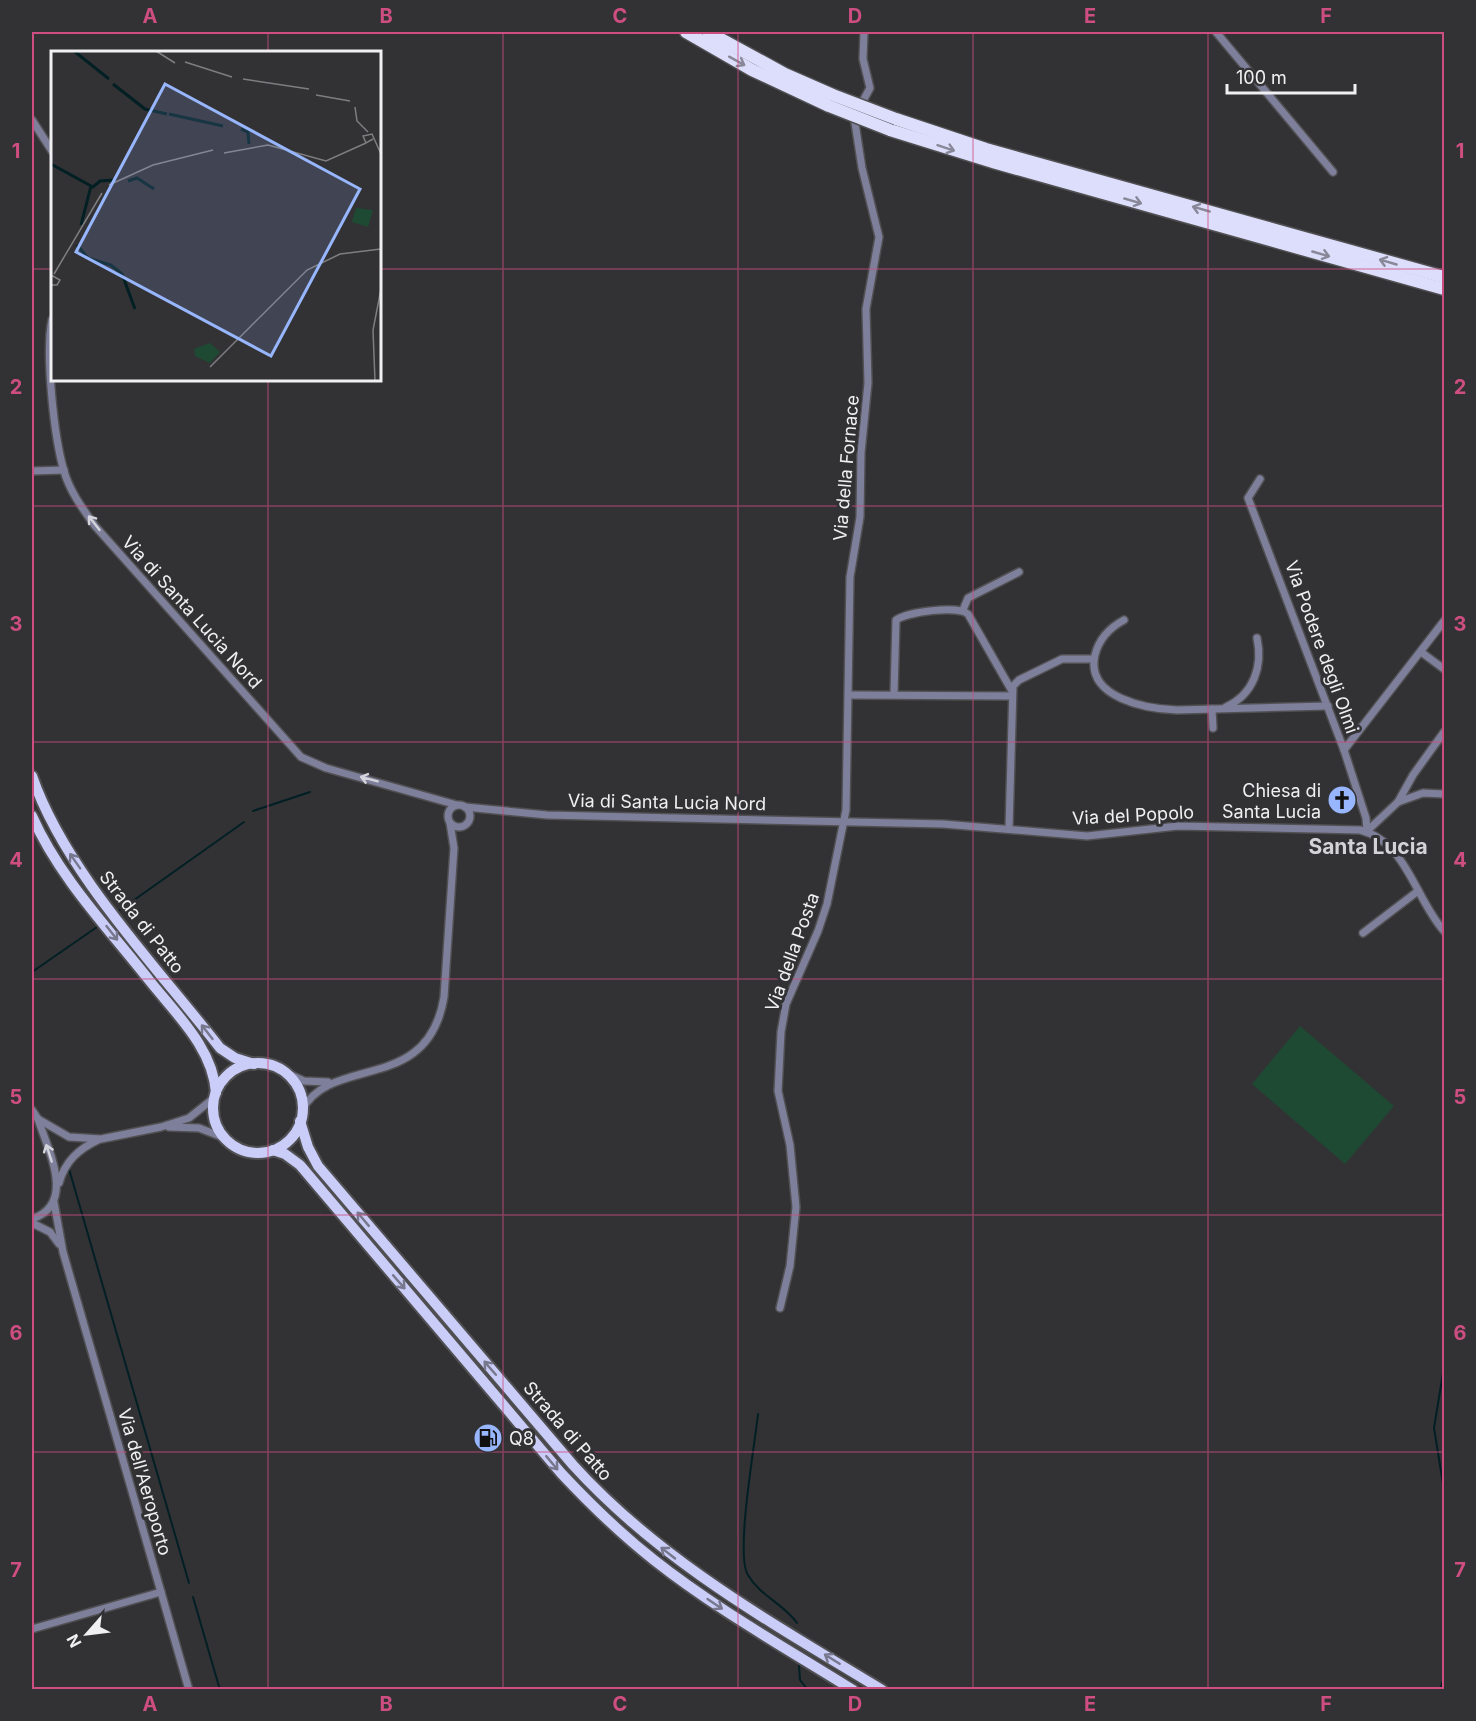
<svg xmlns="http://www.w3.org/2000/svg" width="1476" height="1721" font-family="Inter,sans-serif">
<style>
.green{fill:#1e4a33}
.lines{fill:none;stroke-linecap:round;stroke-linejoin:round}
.stream{stroke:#021f24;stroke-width:2}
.minor-casing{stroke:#505053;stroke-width:10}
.primary-casing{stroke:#505053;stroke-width:14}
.trunk-casing{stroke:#505053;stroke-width:15}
.minor{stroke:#7e7f9a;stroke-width:7}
.primary{stroke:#cbcdf9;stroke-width:10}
.trunk{stroke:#dddefb;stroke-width:12}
.trunk-bridge-casing{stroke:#505053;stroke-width:15;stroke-linecap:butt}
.trunk-bridge{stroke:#dddefb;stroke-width:12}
.oneway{stroke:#888898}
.oneway2{stroke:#d4d4dc}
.oneway3{stroke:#77788d}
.grid{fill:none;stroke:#ce4e81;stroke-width:1.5;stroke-opacity:0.55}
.labels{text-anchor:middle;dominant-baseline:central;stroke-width:6;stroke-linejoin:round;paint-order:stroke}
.street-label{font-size:18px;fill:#f0f0f2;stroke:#323235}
.poi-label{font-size:18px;fill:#f0f0f2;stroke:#323235;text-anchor:end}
.quarter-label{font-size:21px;font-weight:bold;fill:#d3d3d7;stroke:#323235}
.inset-river{fill:none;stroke:#021f24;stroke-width:3}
.inset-road{fill:none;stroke:#7e7e81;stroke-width:1.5}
.view{fill:#97b6fd;fill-opacity:0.15;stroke:#97b6fd;stroke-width:3}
.inset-edge{fill:none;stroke:#f0f0f2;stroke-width:3}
.neatline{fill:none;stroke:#ce4e81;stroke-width:2}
.grid-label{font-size:20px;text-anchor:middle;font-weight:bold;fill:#ce4e81}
</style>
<rect width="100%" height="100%" fill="#323235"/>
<polygon class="green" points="1300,1026 1394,1106 1345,1164 1252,1084"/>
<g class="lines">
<g class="stream">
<polyline points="253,811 310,792"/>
<polyline points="120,910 244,822"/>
<polyline points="32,972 97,927"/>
<polyline points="69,1169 189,1583"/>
<polyline points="1444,1367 1434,1428 1444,1490"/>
<path d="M758,1414C755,1444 735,1555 748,1575C760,1596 784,1604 797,1623"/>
<polyline points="193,1597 220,1690"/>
<polyline points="799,1665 800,1680 808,1690"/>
<polyline points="1440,1690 1444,1677"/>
</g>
<g class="minor-casing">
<g id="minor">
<polyline points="864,32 863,59 870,88 864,99"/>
<polyline points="1216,32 1333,172"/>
<polyline points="32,120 52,151"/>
<path d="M52,320C45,353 54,437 64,471C70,492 83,509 95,526L301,757L326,768L457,805"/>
<polyline points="32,471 64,470"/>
<polyline points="1260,479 1248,498 1344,750 1366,818 1367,831"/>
<polyline points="963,610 968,598 1019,572"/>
<path d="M1124,620C1109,628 1099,639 1095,655C1085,698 1147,709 1177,710L1328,706"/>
<polyline points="1421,652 1444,669"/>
<path d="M894,694L896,620C907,612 958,605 968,614L1012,691"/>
<polyline points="850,695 1011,696"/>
<path d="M1226,707C1254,694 1263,666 1257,638"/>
<polyline points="1212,709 1213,728"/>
<polyline points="1344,750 1444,621"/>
<polyline points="1398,802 1423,793 1444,794"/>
<circle cx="459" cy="816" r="11"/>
<path d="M465,807L547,815L943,824L1087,836L1178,826L1360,830C1407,842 1415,899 1444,931"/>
<polyline points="1009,829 1013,686 1019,680 1062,659 1094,659"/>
<polyline points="1367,831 1398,802 1413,775 1444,732"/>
<polyline points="1363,933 1418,891"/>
<polyline points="282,1071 304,1081 328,1082"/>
<path d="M32,1110L38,1119C48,1150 77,1204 32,1219"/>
<path d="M302,1110C332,1054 428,1095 444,997L454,848L450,823"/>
<polyline points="38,1119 69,1137 101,1139 161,1127 189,1118 214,1098"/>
<polyline points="169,1127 199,1128 225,1138"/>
<path d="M59,1183C65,1161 79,1149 98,1140"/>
<polyline points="32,1223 50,1232 59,1244"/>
<polyline points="780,1308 790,1266 796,1207 790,1145 778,1091 781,1032 786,1004 818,931 827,904 846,810 850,577 860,517 861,453 868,383 866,309 879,237 862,168 855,123"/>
<polyline points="161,1592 189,1690"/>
<polyline points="32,1629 161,1592 63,1252 54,1202"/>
</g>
</g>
<g class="primary-casing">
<g id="primary">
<path d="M32,776C65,872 157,967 220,1048L235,1058L254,1064"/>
<path d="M32,816C59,877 108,928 149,980C176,1014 213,1048 216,1093"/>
<circle cx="258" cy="1108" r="45"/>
<path d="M300,1121L308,1147L318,1166L573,1465C660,1561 772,1623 882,1690"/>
<path d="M273,1150L285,1154L300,1165L561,1473C590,1504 621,1534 654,1560C716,1609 786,1648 853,1690"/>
</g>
</g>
<g class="trunk-casing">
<g id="trunk">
<polyline points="686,32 752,70 829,106"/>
<polyline points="708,32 785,74 833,95"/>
<polyline points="896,119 986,149 1444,277"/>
<polyline points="890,130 996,163 1444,289"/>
</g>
</g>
<use href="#minor" class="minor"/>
<use href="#primary" class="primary"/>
<use href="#trunk" class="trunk"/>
<g class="trunk-bridge-casing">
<g id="trunk-bridge">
<polyline points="833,95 896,119"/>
<polyline points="829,106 890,130"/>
</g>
</g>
<use href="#trunk-bridge" class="trunk-bridge"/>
</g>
<defs><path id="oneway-shaft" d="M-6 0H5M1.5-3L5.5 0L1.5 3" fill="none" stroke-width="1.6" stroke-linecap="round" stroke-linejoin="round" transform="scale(1.5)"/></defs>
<g class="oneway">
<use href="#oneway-shaft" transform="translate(737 61) rotate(29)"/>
<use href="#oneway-shaft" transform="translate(946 148) rotate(18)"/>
<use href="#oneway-shaft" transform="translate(1133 201) rotate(16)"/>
<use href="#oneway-shaft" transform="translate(1201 209) rotate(-164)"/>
<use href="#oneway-shaft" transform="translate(1321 254) rotate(16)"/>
<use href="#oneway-shaft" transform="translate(1388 262) rotate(-164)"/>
</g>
<g class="oneway2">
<use href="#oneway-shaft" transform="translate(94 523) rotate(-128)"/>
<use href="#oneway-shaft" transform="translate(369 779) rotate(-165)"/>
<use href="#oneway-shaft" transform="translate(49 1153) rotate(-108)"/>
</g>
<g class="oneway3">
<use href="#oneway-shaft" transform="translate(75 861) rotate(-125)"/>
<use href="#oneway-shaft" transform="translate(112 933) rotate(52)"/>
<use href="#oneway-shaft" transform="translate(207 1032) rotate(-128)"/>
<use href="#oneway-shaft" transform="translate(363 1219) rotate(-130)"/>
<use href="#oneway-shaft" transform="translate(399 1282) rotate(49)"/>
<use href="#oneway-shaft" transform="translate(490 1368) rotate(-131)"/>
<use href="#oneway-shaft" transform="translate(552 1463) rotate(50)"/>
<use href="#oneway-shaft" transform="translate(668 1553) rotate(-142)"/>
<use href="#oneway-shaft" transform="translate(715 1604) rotate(34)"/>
<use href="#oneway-shaft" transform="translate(832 1659) rotate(-148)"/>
</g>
<path class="grid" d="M268,32V52M503,32V1690M738,32V1690M973,32V1690M1208,32V1690M32,269H52M380,269H1444M268,380V1690M32,506H1444M32,742H1444M32,979H1444M32,1215H1444M32,1452H1444"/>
<defs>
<g id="church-disc" transform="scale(1.5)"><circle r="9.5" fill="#97b6fd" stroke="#323235"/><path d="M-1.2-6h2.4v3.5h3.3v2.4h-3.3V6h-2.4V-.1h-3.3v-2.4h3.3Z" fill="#111"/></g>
<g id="fuel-disc" transform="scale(1.5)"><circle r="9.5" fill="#97b6fd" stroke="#323235"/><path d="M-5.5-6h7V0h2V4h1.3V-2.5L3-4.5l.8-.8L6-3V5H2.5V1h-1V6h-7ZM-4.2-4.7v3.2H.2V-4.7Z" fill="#111"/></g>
</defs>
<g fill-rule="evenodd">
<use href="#church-disc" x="1342" y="800"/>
<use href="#fuel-disc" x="488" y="1438"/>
</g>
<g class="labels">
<g class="street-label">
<text transform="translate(846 468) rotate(-85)">Via della Fornace</text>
<text transform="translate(192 612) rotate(48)">Via di Santa Lucia Nord</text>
<text transform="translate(1322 647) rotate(70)">Via Podere degli Olmi</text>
<text transform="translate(667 802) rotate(1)">Via di Santa Lucia Nord</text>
<text transform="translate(1133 815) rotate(-3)">Via del Popolo</text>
<text transform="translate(142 922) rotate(52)">Strada di Patto</text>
<text transform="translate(792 952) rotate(-70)">Via della Posta</text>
<text transform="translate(568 1431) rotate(49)">Strada di Patto</text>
<text transform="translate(145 1482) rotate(74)">Via dell'Aeroporto</text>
</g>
<g class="poi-label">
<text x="1321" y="790">Chiesa di<tspan x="1321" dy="21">Santa Lucia</tspan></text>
<text x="509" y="1438" text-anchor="start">Q8</text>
</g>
<g class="quarter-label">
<text x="1368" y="846">Santa Lucia</text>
</g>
</g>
<g transform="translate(51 51)">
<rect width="330" height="330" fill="#323235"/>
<path d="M305,157L322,159L317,176L301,171ZM159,292L169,301L159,312L144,305L143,298Z" fill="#1e4a33"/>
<path class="inset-river" d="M23,0L58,28M62,33L94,58L116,63M118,63L172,75M190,78L197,81L198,93M0,113L42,136L49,130L63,129M77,130L86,127L103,138M30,174L40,135M26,194L37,207L60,214L71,223L84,258"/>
<path class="inset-road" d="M105,0L124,12M134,11L181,26M192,28L258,38M265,44L299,50M304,56L306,70L317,81M322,88L315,92L312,85L321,83L330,103M173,102L217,94L275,110L315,92M58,134L102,114L162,99M3,223L51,142M0,224L9,229L6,234H0M159,316L256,219L289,203L330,198M324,330L322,279L330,238"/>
<path class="view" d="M114,33L309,138L220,305L25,201Z"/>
<rect width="330" height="330" class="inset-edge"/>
</g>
<rect width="1476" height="1721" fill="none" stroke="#323235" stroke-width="66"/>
<g transform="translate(87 1634) rotate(242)" stroke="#323235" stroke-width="4.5" paint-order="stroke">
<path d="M0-4.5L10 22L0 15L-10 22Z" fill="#f0f0f2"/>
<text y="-9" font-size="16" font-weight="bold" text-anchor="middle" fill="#f0f0f2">N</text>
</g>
<path d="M1227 84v9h128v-9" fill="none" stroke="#f0f0f2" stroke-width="3"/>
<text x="1236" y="84" font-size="18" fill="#f0f0f2" stroke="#323235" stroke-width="4.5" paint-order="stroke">100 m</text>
<rect x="33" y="33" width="1410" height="1655" class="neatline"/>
<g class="grid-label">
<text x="150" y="23">A</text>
<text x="386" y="23">B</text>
<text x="620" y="23">C</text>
<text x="855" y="23">D</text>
<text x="1090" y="23">E</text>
<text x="1326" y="23">F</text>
<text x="16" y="158">1</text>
<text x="1460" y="158">1</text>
<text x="16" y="394">2</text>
<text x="1460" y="394">2</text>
<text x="16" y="631">3</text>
<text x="1460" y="631">3</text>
<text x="16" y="867">4</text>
<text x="1460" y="867">4</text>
<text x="16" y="1104">5</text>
<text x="1460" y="1104">5</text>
<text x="16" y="1340">6</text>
<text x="1460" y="1340">6</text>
<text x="16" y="1577">7</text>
<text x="1460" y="1577">7</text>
<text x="150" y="1711">A</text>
<text x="386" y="1711">B</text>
<text x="620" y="1711">C</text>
<text x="855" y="1711">D</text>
<text x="1090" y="1711">E</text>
<text x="1326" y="1711">F</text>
</g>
</svg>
